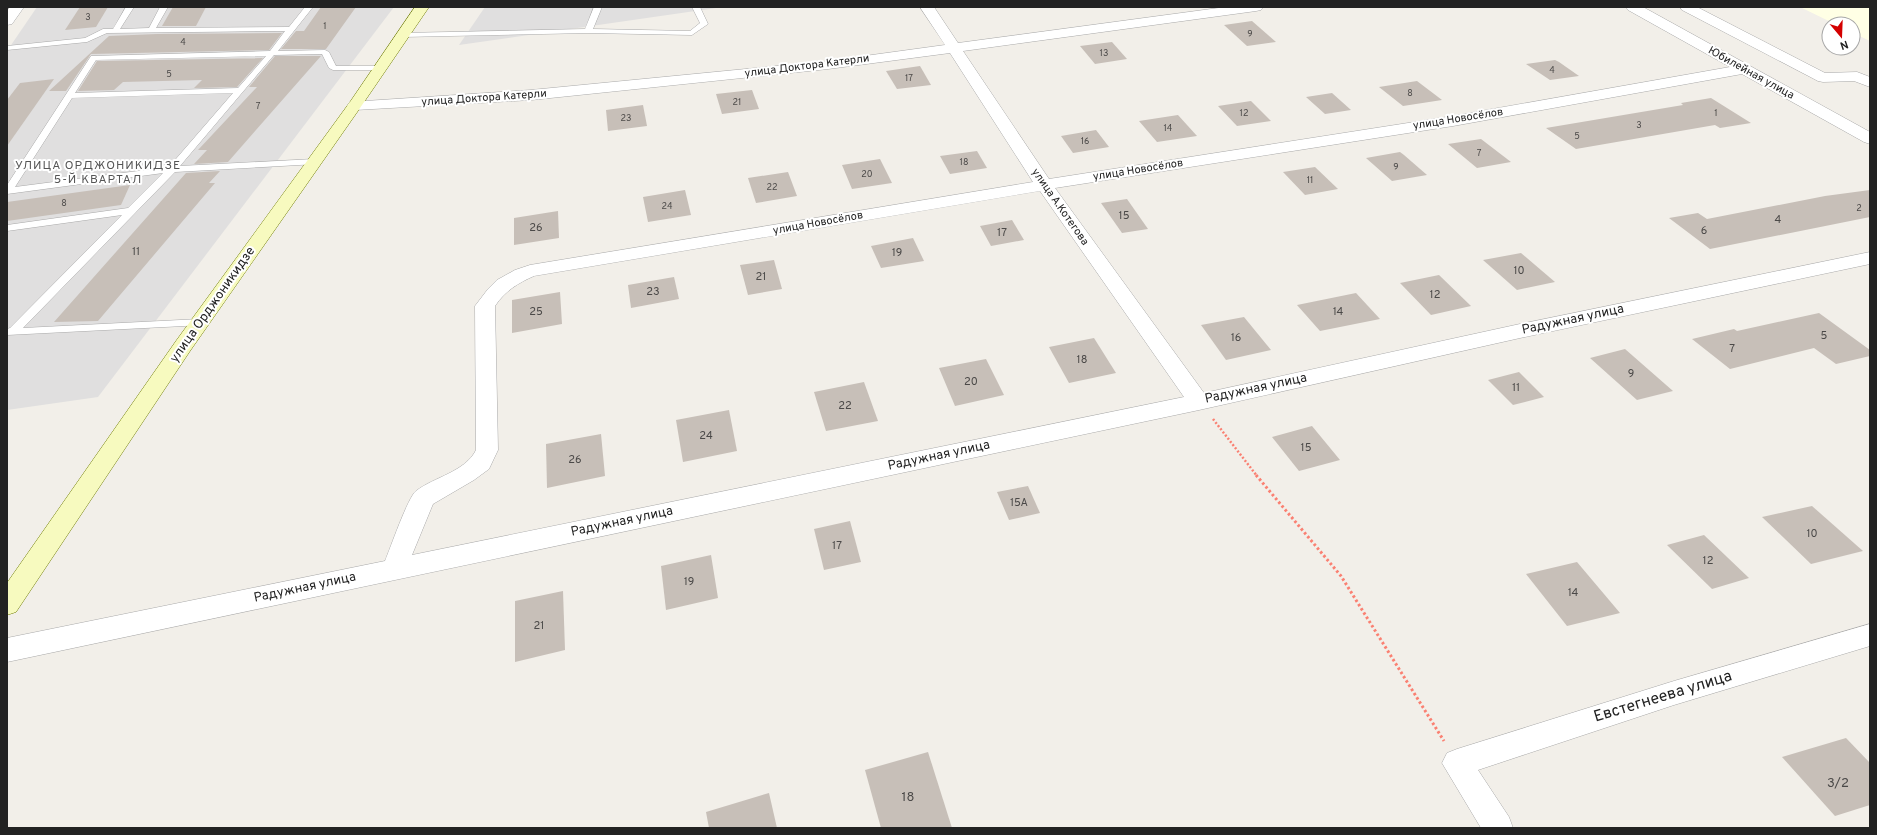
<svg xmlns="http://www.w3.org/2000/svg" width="1877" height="835" font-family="Overpass,sans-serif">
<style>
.residential{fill:#e0dfdf}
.education{fill:#ffffe5}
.building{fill:#c7bfb8}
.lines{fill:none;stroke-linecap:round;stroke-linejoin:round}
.lane-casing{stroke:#a9a9a9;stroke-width:1}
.street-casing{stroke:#a9a9a9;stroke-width:1}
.secondary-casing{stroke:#707d05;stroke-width:1}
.path-far1{stroke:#fa8072;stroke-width:2.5;stroke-dasharray:2 2;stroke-linecap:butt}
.path{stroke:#fa8072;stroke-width:3;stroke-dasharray:2.5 2.5;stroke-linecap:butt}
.lane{fill:#fff;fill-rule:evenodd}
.street{fill:#fff;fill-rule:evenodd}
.secondary{fill:#f7fabf;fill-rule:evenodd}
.labels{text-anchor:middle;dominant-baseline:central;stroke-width:4;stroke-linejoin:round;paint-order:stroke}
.far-number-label{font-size:9px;fill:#4b4948}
.far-street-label{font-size:11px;fill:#222;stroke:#fff}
.number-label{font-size:11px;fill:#4b4948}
.far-neighbourhood-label{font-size:12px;letter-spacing:1px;fill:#555;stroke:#fff}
.street-label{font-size:13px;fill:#222;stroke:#fff}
.near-number-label{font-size:13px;fill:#4b4948}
.near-street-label{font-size:16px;fill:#222;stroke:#fff}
</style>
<rect width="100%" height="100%" fill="#f2efe9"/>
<g class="residential">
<polygon points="37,7 394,7 98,397 7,410 7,51"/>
<polygon points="485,7 723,7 459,45"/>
</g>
<polygon class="education" points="1800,7 1870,7 1870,41 1853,33 1853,24 1835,24"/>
<g class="building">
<polygon points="80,7 108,7 96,27 65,30"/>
<polygon points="173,7 206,7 196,26 162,26"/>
<polygon points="321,7 356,7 326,49 281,49 296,31 304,31"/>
<polygon points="1252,21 1276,42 1247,46 1224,25"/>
<polygon points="282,33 269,50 91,54 66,91 49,91 109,36 157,34"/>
<polygon points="1112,42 1127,59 1095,64 1080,46"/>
<polygon points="275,56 321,56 228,162 194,164 207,150 198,150 257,87 249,87"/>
<polygon points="263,58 237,87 194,88 202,80 123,82 114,90 78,91 97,61"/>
<polygon points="1555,60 1559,62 1579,76 1550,80 1526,64"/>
<polygon points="920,66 931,85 897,89 886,71"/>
<polygon points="54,79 7,146 7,100 20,83"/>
<polygon points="1417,81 1442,100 1403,106 1379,87"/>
<polygon points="752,90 759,109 722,114 716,94"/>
<polygon points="1332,93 1351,110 1325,114 1306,97"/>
<polygon points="1711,98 1751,123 1720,128 1715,125 1576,149 1546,128 1683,105 1681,103"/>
<polygon points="1251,101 1271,121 1237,126 1218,106"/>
<polygon points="643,105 647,126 608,131 606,110"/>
<polygon points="1178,115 1197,136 1157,142 1139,121"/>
<polygon points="1096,130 1109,147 1073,153 1061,136"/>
<polygon points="1481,139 1511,162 1477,168 1448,144"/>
<polygon points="977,151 987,168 950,174 940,156"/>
<polygon points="1400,152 1404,155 1427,175 1392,181 1366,158"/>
<polygon points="880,159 892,183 852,189 842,165"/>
<polygon points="1315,167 1338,189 1305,195 1283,172"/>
<polygon points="220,171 209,183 215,183 98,321 54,322 186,173"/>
<polygon points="788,172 797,196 756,203 748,178"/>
<polygon points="130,185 121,205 7,221 7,202"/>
<polygon points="685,190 691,215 648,222 643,197"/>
<polygon points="1870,190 1870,217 1710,249 1669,218 1698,213 1707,219 1825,196"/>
<polygon points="1127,199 1148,229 1122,233 1101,203"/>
<polygon points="558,211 559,238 514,245 514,218"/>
<polygon points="1012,220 1024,240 991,246 980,226"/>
<polygon points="913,238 924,261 881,268 871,246"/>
<polygon points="1521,253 1555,282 1517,290 1483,260"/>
<polygon points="774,260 782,289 748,295 740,265"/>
<polygon points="1439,275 1471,306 1431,315 1400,283"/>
<polygon points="674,277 679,299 631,308 628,285"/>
<polygon points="560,292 562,324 512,333 512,300"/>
<polygon points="1356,293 1380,319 1320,331 1297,305"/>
<polygon points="1819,313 1870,350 1870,356 1836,364 1814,348 1730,369 1692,339 1734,329 1737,331"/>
<polygon points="1244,317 1271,350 1226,360 1201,325"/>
<polygon points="1094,338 1116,373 1069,383 1049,347"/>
<polygon points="1625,349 1673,391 1637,400 1590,358"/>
<polygon points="986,359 1004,395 955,406 939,368"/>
<polygon points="1519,372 1544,397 1513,405 1488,380"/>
<polygon points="864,382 878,421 826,431 814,392"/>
<polygon points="729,410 737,451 683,462 676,420"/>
<polygon points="1312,426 1340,460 1299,471 1272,437"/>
<polygon points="601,434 605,476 547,488 546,444"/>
<polygon points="1028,486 1040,513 1009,520 997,492"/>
<polygon points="1812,506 1863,551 1811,564 1762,517"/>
<polygon points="850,521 861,562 824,570 814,529"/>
<polygon points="1704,535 1749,578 1712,589 1667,545"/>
<polygon points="711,555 718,598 666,610 661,566"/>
<polygon points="1577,562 1620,613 1567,626 1526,574"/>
<polygon points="563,591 565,650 515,662 515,601"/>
<polygon points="1846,738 1870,763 1870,805 1835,816 1782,757"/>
<polygon points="928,752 952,828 881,828 865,770"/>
<polygon points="769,793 777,828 709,828 706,812"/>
</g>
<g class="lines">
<g class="lane-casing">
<g id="lane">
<path d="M126,7H134L120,29L149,28L160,7H168L156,28L289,27L305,7H313L278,51L325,50L329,52L336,66H379L383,68L379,70H333L329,68L322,54L274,55L180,166L314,159L317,160L319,162L317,164L175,172L23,328L200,319L204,321L205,323L204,325L7,335V329L10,328L122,215L7,231V225L128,208L163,173L7,194V185L91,56L270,51L285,31L107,33L87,42L7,50V46L85,38L103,29H113ZM266,56L238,88L75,93L96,60ZM233,93L169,167L15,187L72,98Z"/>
<polygon points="594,7 602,7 593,29 690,31 700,23 692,7 700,7 708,24 692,35 588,33 402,37 398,35 402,33 585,29"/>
</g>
</g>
<g class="street-casing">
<g id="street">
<polygon points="10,7 24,7 12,24 7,25 7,11"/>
<path d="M920,7H934L958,43L1226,7H1263L1261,10L1256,11L963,51L1049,179L1453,116L1730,67L1628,10L1626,7H1643L1870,132V144L1864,142L1742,74L1453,126L1055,188L1204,393L1520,324L1870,252V264L1520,338L1199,410L7,662V638L385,561C390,549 408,497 416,491C434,477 465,472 476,450L475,306L488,289L497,280L515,270L530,265L1033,182L950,53L828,69L531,100L355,110L350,108L347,105L350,102L531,90L828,61L945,45ZM1040,191L1184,397L412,555L433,504L474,480L489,469L498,450L495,306C505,291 518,283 534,276Z"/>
<polygon points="1680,7 1697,7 1825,73 1857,72 1870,77 1870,87 1854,81 1823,82 1818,81 1682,10"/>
<polygon points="1870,624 1870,646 1674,705 1478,770 1509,817 1513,828 1481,828 1442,763 1447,753 1457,749 1674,681"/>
</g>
</g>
<g class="secondary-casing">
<polygon id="secondary" points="415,7 429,7 360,108 190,351 16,612 7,615 7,583 176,341 350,102"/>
</g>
<polyline class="path-far1" points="1213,419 1257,476"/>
<polyline class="path" points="1256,475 1341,576 1444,741"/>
<use href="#lane" class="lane"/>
<use href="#street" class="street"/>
<use href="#secondary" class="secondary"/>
</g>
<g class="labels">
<g class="far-number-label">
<text x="88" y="17">3</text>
<text x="325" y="26">1</text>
<text x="1250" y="34">9</text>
<text x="183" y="42">4</text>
<text x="1104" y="53">13</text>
<text x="1552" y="70">4</text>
<text x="169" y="74">5</text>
<text x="909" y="78">17</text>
<text x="1410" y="93">8</text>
<text x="737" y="102">21</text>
<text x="258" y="106">7</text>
<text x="1244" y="113">12</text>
<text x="1716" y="113">1</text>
<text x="626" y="118">23</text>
<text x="1639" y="125">3</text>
<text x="1168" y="128">14</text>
<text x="1577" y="136">5</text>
<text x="1085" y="141">16</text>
<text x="1479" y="153">7</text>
<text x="964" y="162">18</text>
<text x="1396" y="167">9</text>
<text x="867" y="174">20</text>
<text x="1310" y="180">11</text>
<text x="772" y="187">22</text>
<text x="64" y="203">8</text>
<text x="667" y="206">24</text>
<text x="1859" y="208">2</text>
</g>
<g class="far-street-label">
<text transform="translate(807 66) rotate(-7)">улица Доктора Катерли</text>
<text transform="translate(1751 73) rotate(29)">Юбилейная улица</text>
<text transform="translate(484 98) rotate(-4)">улица Доктора Катерли</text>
<text transform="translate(1458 119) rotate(-9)">улица Новосёлов</text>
<text transform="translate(1138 170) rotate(-9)">улица Новосёлов</text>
<text transform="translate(1060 207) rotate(55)">улица А.Котегова</text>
<text transform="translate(818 223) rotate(-10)">улица Новосёлов</text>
</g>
<g class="number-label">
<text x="1124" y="216">15</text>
<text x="1778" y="220">4</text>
<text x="536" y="228">26</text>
<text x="1704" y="231">6</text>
<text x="1002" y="233">17</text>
<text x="136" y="252">11</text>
<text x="897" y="253">19</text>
<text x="1519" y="271">10</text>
<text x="761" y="277">21</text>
<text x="653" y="292">23</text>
<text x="1435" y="295">12</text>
<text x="536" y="312">25</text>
<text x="1338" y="312">14</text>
<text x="1824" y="336">5</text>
<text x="1236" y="338">16</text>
<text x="1732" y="349">7</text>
<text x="1082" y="360">18</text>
<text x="1631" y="374">9</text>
<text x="971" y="382">20</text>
<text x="1516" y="388">11</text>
<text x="845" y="406">22</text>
<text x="706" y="436">24</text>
<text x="1306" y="448">15</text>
<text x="575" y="460">26</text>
<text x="1019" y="503">15А</text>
<text x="1812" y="534">10</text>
<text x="837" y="546">17</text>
<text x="1708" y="561">12</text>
<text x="689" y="582">19</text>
<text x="1573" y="593">14</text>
<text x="539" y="626">21</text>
</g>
<g class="far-neighbourhood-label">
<text x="98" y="166">УЛИЦА ОРДЖОНИКИДЗЕ<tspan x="98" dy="14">5-Й КВАРТАЛ</tspan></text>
</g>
<g class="street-label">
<text transform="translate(213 305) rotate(-55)">улица Орджоникидзе</text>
<text transform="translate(1573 320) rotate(-12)">Радужная улица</text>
<text transform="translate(1256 389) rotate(-12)">Радужная улица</text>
<text transform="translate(939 456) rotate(-12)">Радужная улица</text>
<text transform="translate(622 522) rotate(-12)">Радужная улица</text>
<text transform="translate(305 588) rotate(-12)">Радужная улица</text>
</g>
<g class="near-number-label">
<text x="1838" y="784">3/2</text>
<text x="908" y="798">18</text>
</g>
<g class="near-street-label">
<text transform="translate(1663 697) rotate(-17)">Евстегнеева улица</text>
</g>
</g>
<rect width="1877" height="835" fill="none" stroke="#222222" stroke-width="16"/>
<g transform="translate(1841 36) rotate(161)"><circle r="19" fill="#ffffff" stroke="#a7a7a7"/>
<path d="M0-3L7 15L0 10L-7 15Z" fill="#d40000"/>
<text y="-6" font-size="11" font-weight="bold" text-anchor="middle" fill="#222222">N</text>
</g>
</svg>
